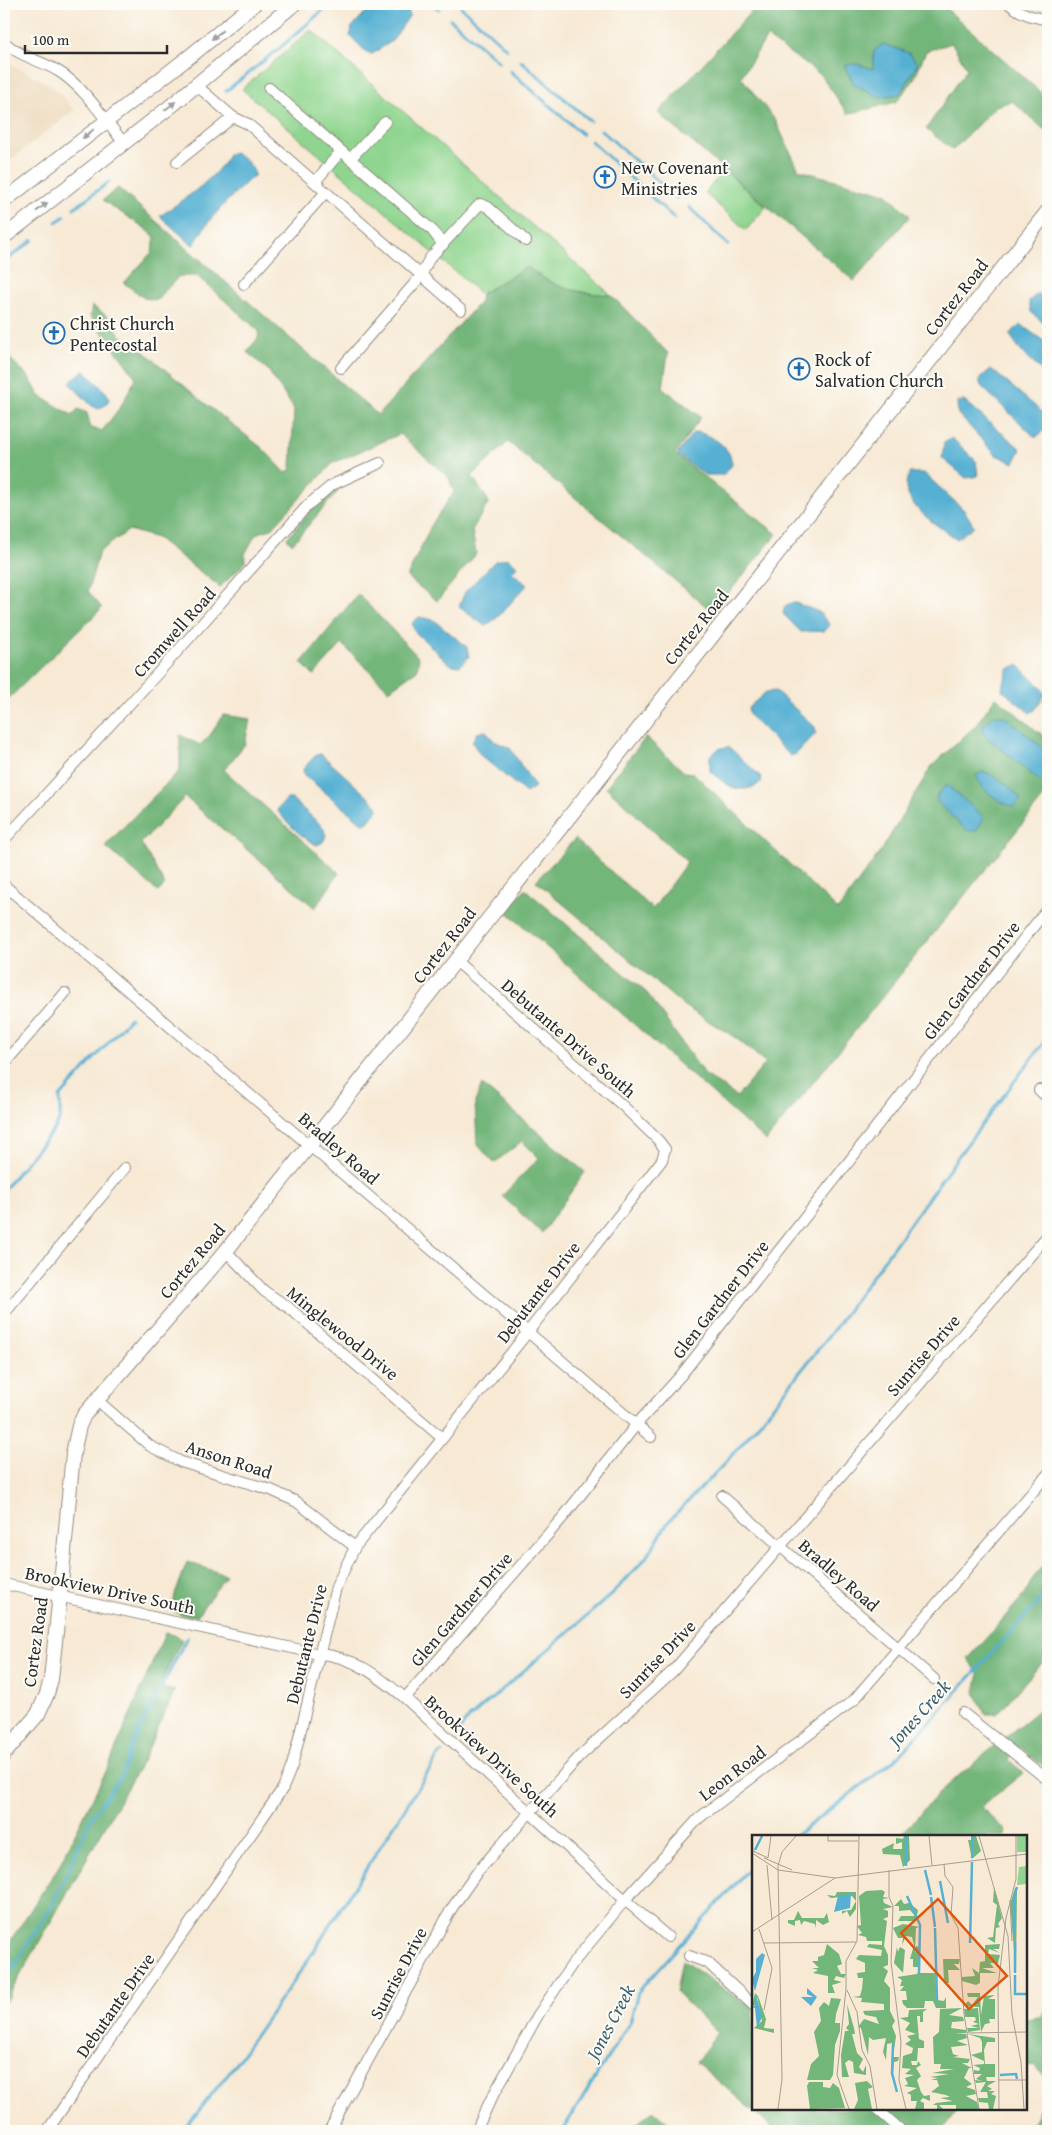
<svg xmlns="http://www.w3.org/2000/svg" width="1052" height="2135" font-family="'Gentium Book Plus',serif">
<style>
.built{fill:#ecd8ba}
.green{fill:#8fd58f;stroke:#5d805d}
.forest{fill:#73b67a;stroke:#4f7052}
.water{fill:#55b0d3;stroke:#406e7f}
.lines{fill:none;stroke-linecap:round;stroke-linejoin:round}
.stream{stroke:#55b0d3;stroke-width:3}
.street-casing{stroke:#918a80;stroke-width:12}
.secondary-casing{stroke:#918a80;stroke-width:16}
.street{stroke:#fff;stroke-width:10}
.secondary{stroke:#fff;stroke-width:14}
.oneway{fill:#a0a0a0}
.labels{text-anchor:middle;dominant-baseline:central;stroke-width:4;stroke-linejoin:round;paint-order:stroke}
.poi-label{font-size:18px;fill:#2b2b2b;stroke:#fdfcf7;text-anchor:start}
.street-label{font-size:18px;fill:#2b2b2b;stroke:#fdfcf7}
.water-label{font-size:19px;font-style:italic;fill:#3c606e;stroke:#fdfcf7}
.inset-river{fill:none;stroke:#55b0d3;stroke-width:2.5}
.inset-road{fill:none;stroke:#a59d90;stroke-width:1}
.view{fill:#df570e;fill-opacity:0.15;stroke:#df570e;stroke-width:2.5}
.inset-edge{fill:none;stroke:#2b2b2b;stroke-width:2.5}
</style>
<rect width="100%" height="100%" fill="#fdfcf7"/>
<filter id="ink" filterUnits="userSpaceOnUse"><feTurbulence type="fractalNoise" baseFrequency=".02" numOctaves="2"/><feDisplacementMap in="SourceGraphic" scale="10" xChannelSelector="R" yChannelSelector="G"/><feConvolveMatrix kernelMatrix="1 2 1 2 8 2 1 2 1" color-interpolation-filters="sRGB"/></filter>
<filter id="wash" filterUnits="userSpaceOnUse"><feTurbulence type="fractalNoise" baseFrequency=".0096" numOctaves="4" result="noise"/><feDisplacementMap in="SourceGraphic" scale="20" xChannelSelector="R" yChannelSelector="G"/><feGaussianBlur stdDeviation="1.12" result="paint"/><feColorMatrix in="noise" values="0 0 0 0 0 0 0 0 0 0 0 0 0 0 0 0 0 1.4 0 .05"/><feComposite in="paint" operator="in"/></filter>
<g filter="url(#wash)">
<rect width="100%" height="100%" fill="#f7e9d4"/>
<polygon class="built" points="4,60 55,88 74,110 4,165"/>
<g class="green">
<path d="M311,30L611,295C575,293 556,289 527,267L481,294L242,89Z"/>
<polygon points="724,170 766,207 746,230 705,193"/>
</g>
<g class="forest">
<polygon points="758,4 941,4 1048,99 1048,133 1012,101 996,106 953,150 926,129 967,69 952,43 926,51 913,81 896,102 848,114 821,75 767,37 741,77 775,120 799,170 887,194 910,216 854,281 658,113"/>
<path d="M118,188L378,415L480,302L481,294L527,267C556,289 575,293 611,295L668,353L663,388L701,417L675,454L777,534L713,612L508,442L472,476L489,502L472,530L476,554L437,601L407,577L432,524L454,492L449,478L400,434L333,463L271,529L256,534L245,554V563L220,587L157,538L129,530L99,552L88,591L102,608L4,703V353L28,376L40,396L72,415L78,409L87,413L91,428L102,431L121,406L136,378L90,316L92,306L107,316L121,336L147,354L202,401L262,448L286,473L291,469L294,409L268,370L247,352L258,338L259,331L197,276H179L157,300L144,298L124,283L152,252L155,237C140,222 120,214 103,200Z"/>
<polygon points="340,489 292,544 287,538 327,492"/>
<polygon points="358,594 419,658 417,670 389,690 342,644 314,675 301,663"/>
<polygon points="996,697 1048,740 1048,792 766,1141 506,911 525,889 647,993 704,1074 737,1097 766,1063 736,1038 684,1006 536,881 575,839 653,909 687,862 606,787 646,737 684,772 693,773 838,910 883,848 931,767 975,726"/>
<polygon points="223,715 250,719 245,744 224,770 339,873 315,908 185,797 141,843 165,885 158,892 105,846 180,770 180,735 200,745 211,734"/>
<polygon points="482,1085 585,1172 542,1233 502,1196 539,1158 522,1141 494,1163 477,1144 475,1102"/>
<polygon points="1048,1561 1048,1656 997,1714 985,1714 975,1692 979,1674 968,1659 1024,1595 1036,1573"/>
<polygon points="187,1562 226,1575 197,1616 182,1615 172,1611 171,1606"/>
<polygon points="165,1633 178,1636 182,1640 160,1684 165,1689 175,1691 144,1758 4,2004 4,1951 59,1866 108,1767"/>
<polygon points="1048,1702 1048,1771 1020,1747 1008,1759 1023,1773 981,1807 1006,1831 1005,1836 899,1836 944,1788"/>
<polygon points="682,1960 744,2003 753,1993 753,2109 958,2109 941,2131 776,2131 696,2062 718,2033 676,1992"/>
<polygon points="1048,2008 1048,2081 1034,2065 1026,2066 1026,2019 1039,2017"/>
<polygon points="1048,2091 1048,2131 1029,2131"/>
<polygon points="653,2110 678,2131 629,2131"/>
</g>
<g class="water">
<polygon points="373,4 402,4 408,10 410,15 392,41 372,54 367,53 350,36 352,27"/>
<polygon points="883,44 909,53 918,64 900,94 879,97 854,84 844,65 857,64 873,69 874,51"/>
<path d="M234,153C242,156 253,165 255,175C233,194 208,218 194,245L190,243L160,216C179,203 221,175 228,154Z"/>
<polygon points="1038,293 1048,303 1048,327 1031,312 1029,301"/>
<polygon points="1021,325 1048,344 1048,376 1023,354 1010,335 1014,330"/>
<polygon points="991,369 1048,417 1048,426 1036,438 981,386 979,379"/>
<polygon points="83,371 85,371 107,393 109,400 104,406 98,409 91,405 70,384 71,381"/>
<polygon points="964,401 1021,449 1014,463 996,455 958,414 957,402"/>
<path d="M698,432C715,438 731,447 732,465L723,475H705L678,455V453L693,433Z"/>
<polygon points="952,438 976,461 978,476 966,478 942,458 944,443"/>
<path d="M910,473H924L964,510L974,526L957,539C941,528 905,507 906,484C906,481 909,476 910,473Z"/>
<polygon points="508,558 517,566 512,572 527,585 497,618 485,626 459,607 465,592 495,561"/>
<polygon points="793,602 819,612 830,625 825,631 801,632 783,614 785,606"/>
<polygon points="419,617 434,620 467,647 469,657 460,666 451,665 415,632 412,623"/>
<polygon points="1018,665 1041,687 1045,695 1035,710 1030,713 1002,690 1008,669"/>
<polygon points="776,691 815,727 816,733 796,754 790,756 750,716 748,708 766,692"/>
<polygon points="994,715 1004,716 1048,752 1047,778 1040,781 983,734 983,725"/>
<polygon points="486,731 494,741 510,748 535,787 526,793 481,756 472,742 477,733"/>
<path d="M729,747L761,777L762,782C739,797 728,786 710,771V756L720,748Z"/>
<polygon points="321,754 377,805 378,810 367,823 362,823 304,775 303,769 316,755"/>
<path d="M984,772C998,776 1011,788 1021,799L1014,807C1000,803 980,790 976,775Z"/>
<polygon points="947,785 983,816 982,821 976,831 966,830 937,802 937,795"/>
<path d="M287,799H292L323,827L326,836L323,842L317,845C302,838 287,823 277,810Z"/>
</g>
<g class="lines">
<g class="stream">
<polyline points="432,4 439,9"/>
<polyline points="461,7 507,49"/>
<polyline points="450,19 499,62"/>
<polyline points="521,61 590,121"/>
<polyline points="510,71 582,134"/>
<polyline points="226,91 281,47 330,4"/>
<polyline points="601,130 677,198"/>
<polyline points="591,141 675,219"/>
<polyline points="689,207 728,245"/>
<polyline points="74,208 109,182"/>
<polyline points="56,222 65,216"/>
<polyline points="4,262 33,240"/>
<polyline points="4,1189 56,1127 60,1118 60,1097 130,1018"/>
<polyline points="458,1733 465,1722 612,1594 645,1559 669,1521 727,1461 766,1415 835,1328 962,1151 1048,1037"/>
<polyline points="795,1836 896,1759 1048,1591"/>
<polyline points="4,1982 53,1904 92,1816 122,1775 132,1745 187,1637"/>
<polyline points="183,2131 237,2062 304,1966 437,1758 442,1752"/>
<polyline points="562,2131 630,2022 638,1992 744,1874 753,1868"/>
</g>
</g>
</g>
<g filter="url(#ink)">
<g class="lines">
<g class="street-casing">
<g id="street">
<path d="M1009,4C1021,14 1033,17 1048,20"/>
<path d="M4,42C22,58 38,59 58,71C84,87 104,118 123,142"/>
<polyline points="196,85 233,117 248,124 461,310"/>
<polyline points="269,88 432,230 443,245"/>
<polyline points="350,159 385,122"/>
<polyline points="177,162 233,117"/>
<polyline points="315,182 341,151"/>
<polyline points="244,284 326,192"/>
<polyline points="341,368 421,276 429,259 480,204 488,207 526,241"/>
<polyline points="4,840 158,673 308,505 332,485 380,463"/>
<polyline points="4,885 651,1437"/>
<polyline points="4,1064 65,993"/>
<polyline points="1039,1090 1048,1098"/>
<polyline points="226,1251 264,1291 288,1307 442,1438"/>
<polyline points="4,1314 125,1168"/>
<polyline points="97,1400 150,1446 181,1462 271,1490 297,1502 355,1547"/>
<polyline points="722,1496 934,1679"/>
<path d="M4,1584L319,1654C354,1656 379,1677 405,1698L625,1900L668,1937"/>
<polyline points="405,1698 564,1516 636,1425 682,1374 1048,908"/>
<polyline points="963,1713 1048,1780"/>
<polyline points="689,1956 708,1963 753,2005"/>
<polyline points="877,2109 902,2131"/>
<polyline points="47,2131 283,1788 292,1766 336,1587 355,1547 528,1332 662,1160 665,1149 658,1140 623,1106 456,961"/>
<polyline points="329,2131 452,1908 478,1871 580,1756 673,1671 1048,1235"/>
<polyline points="476,2131 490,2101 538,2015 573,1963 625,1900 699,1818 854,1700 1048,1474"/>
</g>
</g>
<g class="secondary-casing">
<g id="secondary">
<polyline points="4,201 194,53 254,4"/>
<polyline points="4,237 171,106 294,4"/>
<polyline points="4,1754 38,1714 47,1694 51,1679 60,1595 73,1453 79,1426 84,1415 226,1251 1048,211"/>
</g>
</g>
<use href="#street" class="street"/>
<use href="#secondary" class="secondary"/>
</g>
<defs><path id="oneway-solid" d="M-6-.8H1V-3.2L6.5 0L1 3.2V.8H-6Z" transform="scale(1.25)"/></defs>
<g class="oneway">
<use href="#oneway-solid" transform="translate(217 35) rotate(141)"/>
<use href="#oneway-solid" transform="translate(170 106) rotate(-38)"/>
<use href="#oneway-solid" transform="translate(88 134) rotate(141)"/>
<use href="#oneway-solid" transform="translate(42 207) rotate(-38)"/>
</g>
</g>
<defs>
<g id="church-ring" transform="scale(1.125)"><circle r="9.5" fill="#fdfcf7" stroke="#1f6fb2" stroke-width="1.5"/><path d="M-1.2-6h2.4v3.5h3.3v2.4h-3.3V6h-2.4V-.1h-3.3v-2.4h3.3Z" fill="#1f6fb2"/></g>
</defs>
<g fill-rule="evenodd">
<use href="#church-ring" x="605" y="177"/>
<use href="#church-ring" x="54" y="333"/>
<use href="#church-ring" x="799" y="369"/>
</g>
<g class="labels">
<g class="poi-label">
<text x="621" y="167">New Covenant<tspan x="621" dy="21">Ministries</tspan></text>
<text x="70" y="323">Christ Church<tspan x="70" dy="21">Pentecostal</tspan></text>
<text x="815" y="359">Rock of<tspan x="815" dy="21">Salvation Church</tspan></text>
</g>
<g class="street-label">
<text transform="translate(956 297) rotate(-52)">Cortez Road</text>
<text transform="translate(696 627) rotate(-51)">Cortez Road</text>
<text transform="translate(174 632) rotate(-48)">Cromwell Road</text>
<text transform="translate(444 945) rotate(-52)">Cortez Road</text>
<text transform="translate(971 980) rotate(-52)">Glen Gardner Drive</text>
<text transform="translate(569 1038) rotate(41)">Debutante Drive South</text>
<text transform="translate(339 1148) rotate(41)">Bradley Road</text>
<text transform="translate(192 1261) rotate(-50)">Cortez Road</text>
<text transform="translate(538 1292) rotate(-52)">Debutante Drive</text>
<text transform="translate(720 1299) rotate(-52)">Glen Gardner Drive</text>
<text transform="translate(343 1333) rotate(39)">Minglewood Drive</text>
<text transform="translate(923 1355) rotate(-49)">Sunrise Drive</text>
<text transform="translate(229 1459) rotate(18)">Anson Road</text>
<text transform="translate(839 1575) rotate(41)">Bradley Road</text>
<text transform="translate(110 1590) rotate(12)">Brookview Drive South</text>
<text transform="translate(461 1609) rotate(-49)">Glen Gardner Drive</text>
<text transform="translate(35 1642) rotate(-82)">Cortez Road</text>
<text transform="translate(306 1644) rotate(-76)">Debutante Drive</text>
<text transform="translate(657 1659) rotate(-46)">Sunrise Drive</text>
<text transform="translate(492 1756) rotate(42)">Brookview Drive South</text>
<text transform="translate(732 1773) rotate(-37)">Leon Road</text>
<text transform="translate(398 1973) rotate(-62)">Sunrise Drive</text>
<text transform="translate(115 2005) rotate(-55)">Debutante Drive</text>
</g>
<g class="water-label">
<text transform="translate(919 1713) rotate(-48)">Jones Creek</text>
<text transform="translate(610 2022) rotate(-62)">Jones Creek</text>
</g>
</g>
<g transform="translate(752 1835)">
<rect width="275" height="275" fill="#f7e9d4"/>
<path d="M265,1H275V17H265ZM275,31V49L265,50L267,32Z" fill="#8fd58f"/>
<path d="M152,1H157L158,25L151,32L148,20L131,19L130,14L142,8L141,14H150V7L144,9V3L151,4ZM219,1H224L229,16L220,24L216,5H219ZM242,52L250,83L246,89L248,92L244,93L243,108L235,103L241,102L245,70L241,67ZM263,53L265,54L264,138L258,69ZM130,55L133,57L131,62L137,63L131,64L132,68L141,72L131,74L136,76V82L131,84L135,86L132,111L136,120V130L131,132L136,136L132,146L138,153V176L143,186L140,191L144,201L141,222H147L146,226L142,227L141,239L140,208L135,209L134,225L131,217L134,203L121,205L117,202L116,220L109,193L106,192L112,184L127,189L124,182L113,180L111,176L132,175V169L109,167L110,163L101,162L108,161L110,154L111,143H106L105,138L113,137V128L104,124L107,120L129,121L130,115L115,112L117,109L130,110V106H115L114,102L106,100L110,98L105,91L109,90L107,61L114,56ZM85,57H104V74L98,82L95,76L90,79V76L99,75L104,66L100,61L79,63L75,60L83,61ZM149,64L152,69L157,68L166,75L164,86H146L149,81H163L158,75L147,76V71H142ZM46,76L50,83H72L75,78L77,87L71,90L64,85V93L63,89L52,86L49,90L48,85L43,86V91L36,88V85H42ZM151,89L168,92L164,93L163,114L164,118V111L167,112V132H161V124H158L162,110L160,102L154,101L150,110L151,103H146L141,93ZM75,109L87,119L90,129L85,131L89,139H94L92,143L84,141L82,145L90,147L80,150L83,158H76V141L61,138L66,135L60,133H67L60,126H66V122L72,120ZM248,109L247,114H241L248,118L237,114L236,119L248,120L246,128H238L242,133H230L245,138H228V148L224,150L210,146V142L223,141L220,133L227,138L228,127L233,126V110ZM145,112L146,117L148,112L153,115L151,138L142,128ZM191,124H208L207,129H202L208,135H196L197,148H192ZM167,135L168,138H183L185,165L192,166L194,162V173H184L181,166H173L172,173H155L151,169L150,165H155L154,156H148L152,151H148L150,145L145,142L165,139ZM3,158L6,161L14,184L12,193L22,194V198L2,193L10,186L5,161L4,170L0,171ZM215,158H228L229,180L232,161L243,160L236,164H243V184H237L238,188L233,189L229,197L227,172L212,171L216,166L220,170L226,162H216ZM79,163L89,164L84,179L83,188H88V196L83,210L81,240L78,245H55L59,229L67,221L62,197L69,186L67,173L72,167L77,171ZM95,169L102,193L103,199H100L105,218L111,224L107,232L111,237L114,230V240L102,238L101,227L97,225L93,228L97,242H90L89,220L93,196H97L94,193L97,189ZM210,173L197,180L211,182L212,186L200,187L199,193L214,195V198L203,199H214L215,203L205,206L216,210L199,212L201,219L207,221L201,222L218,224L216,228H210L220,233H217L212,243L220,249L214,252L223,255L224,259L214,261L225,267L227,274H204V270H187L191,274H185V270H181L184,268L201,266L188,263L198,262L194,260L179,257L187,251L185,245H179L186,243L178,242L197,239L180,238L202,234H188L189,229H182L181,202L187,197L188,174ZM226,173L228,195L216,197L215,193H227L219,191L227,189L221,187L224,185L223,182H213L212,174ZM175,174L171,177V187H168V181H165L167,204L172,206V213H166L165,226H159L160,230H165L166,226L169,230L164,233L169,241L165,245L169,257L172,261L178,260V266L171,263L168,266L172,268V274H163L165,266H159V260L155,258L165,253L152,251L156,249L153,243L162,240L153,239L159,234L150,233L151,221L160,218L161,213L153,209L159,205L155,201L164,199L153,195L158,188L148,183L156,182L157,175ZM216,199L243,203V207H235L232,215L233,229H243V242H234L235,246H244L235,251L240,254L236,256H243L239,259L244,261L241,274H237L236,268L227,267L226,263H236L235,257H228L234,247L224,248L223,245L230,246L224,244L230,239H222V235L227,236L228,233L221,230L232,229V226L219,220L230,217V207L228,203ZM115,246L121,252L116,254L120,274H102L106,265L103,248ZM57,247H71V252L78,253L81,248L87,253L93,273L58,274L55,251Z" fill="#73b67a"/>
<path d="M99,59L98,73L82,77L86,61ZM10,118L13,120L3,156L0,144L4,137V124ZM55,153L65,162L59,171L49,162H61L55,159ZM4,160L10,182L5,193L3,173L0,172L4,170Z" fill="#55b0d3"/>
<path class="inset-river" d="M154,1V31M3,15L10,1M220,23L221,1M173,35L179,60M188,46L196,88M155,61L168,90L167,138M179,62L183,92M183,93L185,166M262,98V62L265,52M263,107V138M218,108L220,27M263,140V159H275M141,209L140,238L145,257M248,240L264,239L265,244"/>
<path class="inset-road" d="M76,1V6H106M177,1L180,30M227,1L256,101L260,179L269,227L272,274M1,16L16,23L19,1M0,18L26,35L83,43L275,19M12,23L40,35M192,29L193,41L201,52L199,80L206,93L212,179L227,274M15,30L20,85M137,35V62L141,71L139,127L149,207L147,245L154,274M258,65L260,106M7,94L20,133L12,175M0,97L83,43M12,108L104,107M95,155L105,177L110,215L118,231L125,274M215,198L275,197M246,245H275M26,274L30,244L26,31L30,17L44,1M97,274L85,240L94,154V126L105,106L107,1M247,274L246,152L254,83L264,44V1"/>
<path class="view" d="M186,64L255,141L217,174L149,98Z"/>
<rect width="275" height="275" class="inset-edge"/>
</g>
<rect width="1052" height="2135" fill="none" stroke="#fdfcf7" stroke-width="20"/>
<path d="M25 45v8h142v-8" fill="none" stroke="#2b2b2b" stroke-width="2.5"/>
<text x="32" y="45" font-size="15" fill="#2b2b2b" stroke="#fdfcf7" stroke-width="4" paint-order="stroke">100 m</text>
</svg>
